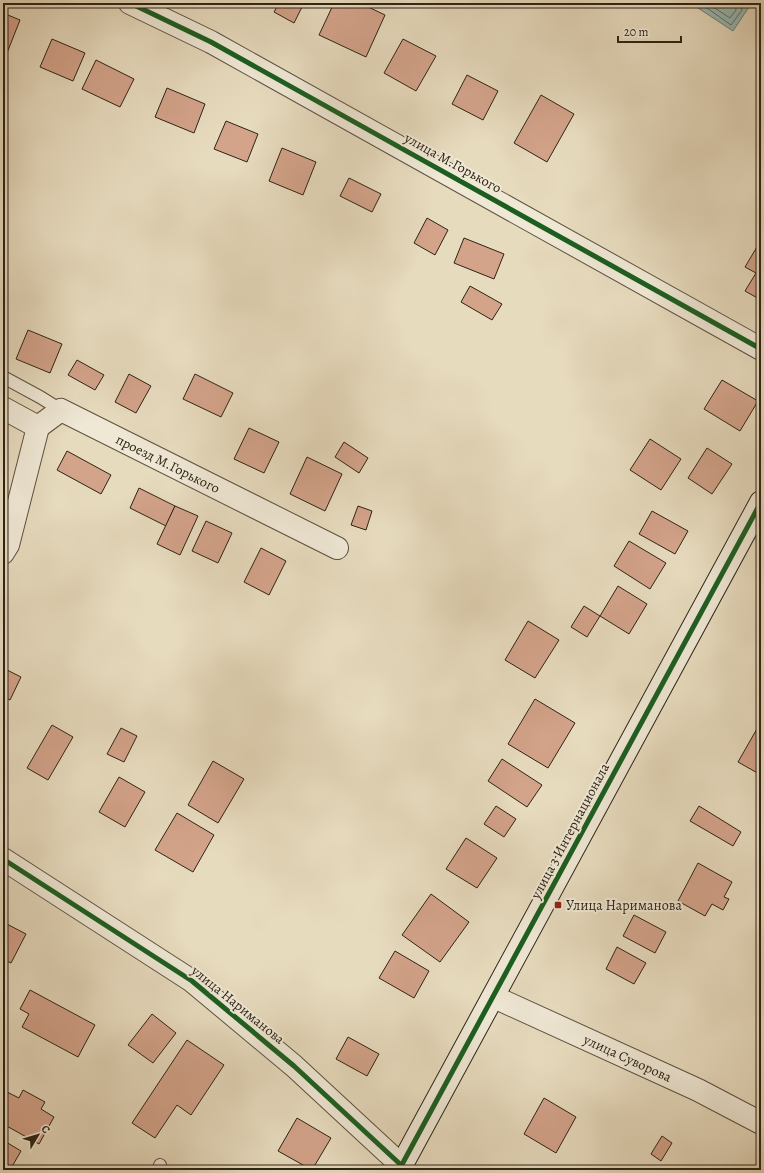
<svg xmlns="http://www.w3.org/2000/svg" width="764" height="1173" font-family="Alegreya,serif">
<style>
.water{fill:#97bab6;stroke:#6d7e76}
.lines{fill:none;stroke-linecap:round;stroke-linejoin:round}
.shore{stroke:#626e66;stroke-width:1}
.building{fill:#d3a38a;stroke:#2e2315}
.lane-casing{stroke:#5c513f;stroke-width:14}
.street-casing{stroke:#5c513f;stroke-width:24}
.secondary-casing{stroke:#2e2315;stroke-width:24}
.lane{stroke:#efe8d5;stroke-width:12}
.street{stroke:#efe8d5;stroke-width:22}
.secondary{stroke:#efe8d5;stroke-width:22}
.cycleway-casing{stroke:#efe8d5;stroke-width:8}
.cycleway{stroke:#1b5e20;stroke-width:5}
.poi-dot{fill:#8f2418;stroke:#efe8d5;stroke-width:1.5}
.labels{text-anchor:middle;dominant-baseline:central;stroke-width:4;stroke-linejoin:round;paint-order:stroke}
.street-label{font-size:14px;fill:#2e2315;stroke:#efe8d5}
.poi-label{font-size:14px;fill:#2e2315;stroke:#efe8d5;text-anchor:start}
</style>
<rect width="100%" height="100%" fill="#e7dbbe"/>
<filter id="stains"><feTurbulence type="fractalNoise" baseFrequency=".005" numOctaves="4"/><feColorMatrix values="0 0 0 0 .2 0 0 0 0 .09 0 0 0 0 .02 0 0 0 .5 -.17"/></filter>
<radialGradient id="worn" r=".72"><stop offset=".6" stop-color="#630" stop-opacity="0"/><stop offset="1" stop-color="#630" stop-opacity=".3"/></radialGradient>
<polygon class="water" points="696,3 741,3 749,7 733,31 695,6"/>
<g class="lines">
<g class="shore">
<polyline points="700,3 731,25 742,10 740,3"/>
<polyline points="707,3 730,18 736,10 735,3"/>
</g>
</g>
<g class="building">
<polygon points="279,3 304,3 294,23 274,12"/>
<polygon points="334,3 360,3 385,15 366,57 319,35"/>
<polygon points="3,13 20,20 7,53 3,52"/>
<polygon points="52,39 85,53 73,81 40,67"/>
<polygon points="403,39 436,56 416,91 384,73"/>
<polygon points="96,60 134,79 120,107 82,89"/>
<polygon points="467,75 498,91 483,120 452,104"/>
<polygon points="167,88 205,104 194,133 155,117"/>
<polygon points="541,95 574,114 547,162 514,143"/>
<polygon points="226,121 258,134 247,162 214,149"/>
<polygon points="282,148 316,162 303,195 269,181"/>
<polygon points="349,178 381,194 372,212 340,196"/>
<polygon points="427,218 448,230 435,255 414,243"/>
<polygon points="464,238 504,254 494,279 454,263"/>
<polygon points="761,240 761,300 745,291 756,273 745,267"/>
<polygon points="470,286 502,304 492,320 461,302"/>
<polygon points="28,330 62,344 50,373 16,359"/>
<polygon points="77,360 104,375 95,390 68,375"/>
<polygon points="129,374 151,386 136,413 115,402"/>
<polygon points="195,374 233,393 221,417 183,399"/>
<polygon points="722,380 758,401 740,431 704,409"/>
<polygon points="249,428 279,442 264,473 234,459"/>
<polygon points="650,439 681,459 661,490 630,470"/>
<polygon points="344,442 368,458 359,473 335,457"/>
<polygon points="707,448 732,464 712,494 688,478"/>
<polygon points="67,451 111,475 101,494 57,470"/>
<polygon points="307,457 342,474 325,511 290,494"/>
<polygon points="139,488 175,506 166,526 130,508"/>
<polygon points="175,506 198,516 180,555 157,544"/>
<polygon points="358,506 372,511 366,530 351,525"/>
<polygon points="652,511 688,531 675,554 639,534"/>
<polygon points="206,521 232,533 218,563 192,551"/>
<polygon points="629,541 666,563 650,589 614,566"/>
<polygon points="261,548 286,561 269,595 244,582"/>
<polygon points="618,586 647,604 629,634 600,616"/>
<polygon points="584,606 600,616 587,637 571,627"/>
<polygon points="528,621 559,640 535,678 505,660"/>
<polygon points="3,668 21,677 10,700 3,696"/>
<polygon points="535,699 575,723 548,768 508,744"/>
<polygon points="52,725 73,737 48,780 27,768"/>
<polygon points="758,727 761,728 761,775 738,762"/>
<polygon points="121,728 137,736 124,762 107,754"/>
<polygon points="502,759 542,785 527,807 488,781"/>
<polygon points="213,761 244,779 218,823 188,805"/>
<polygon points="119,777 145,792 125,827 99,812"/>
<polygon points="496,806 516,819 504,837 484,824"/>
<polygon points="699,806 741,832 733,846 690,821"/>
<polygon points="177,813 214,835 193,872 155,850"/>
<polygon points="466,838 497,858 477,888 446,869"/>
<polygon points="698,863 732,882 724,897 729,899 723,910 712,904 705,916 678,901"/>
<polygon points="431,894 469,922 440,962 402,935"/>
<polygon points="634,915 666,932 655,953 623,936"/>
<polygon points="3,922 26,934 11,963 3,959"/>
<polygon points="617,947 646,963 634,984 606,969"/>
<polygon points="395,951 429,971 414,998 379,978"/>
<polygon points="30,990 95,1025 78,1057 22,1027 29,1014 20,1009"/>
<polygon points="152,1014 176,1033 153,1063 128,1045"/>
<polygon points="348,1037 379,1054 367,1076 336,1059"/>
<polygon points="187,1040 224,1065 191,1115 177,1105 155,1138 132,1123"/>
<polygon points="3,1090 19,1098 23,1090 45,1102 41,1109 54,1117 39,1144 3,1124"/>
<polygon points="544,1098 576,1117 556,1153 524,1134"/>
<polygon points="297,1118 331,1138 312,1170 278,1151"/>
<polygon points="662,1136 672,1143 661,1161 651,1154"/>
<polygon points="6,1142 21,1151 10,1170 3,1170 3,1147"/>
</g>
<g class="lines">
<g class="lane-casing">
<g id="lane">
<polyline points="3,377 40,397 61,410"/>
<polyline points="159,1170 160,1165"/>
</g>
</g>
<g class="street-casing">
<g id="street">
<polyline points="130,3 211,42 761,349"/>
<path id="s1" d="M3,408L38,427L61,410L337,548"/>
<polyline points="3,553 8,545 38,427"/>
<polyline points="3,859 192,981 294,1066 401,1165"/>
<path id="s2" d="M494,997L698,1090L761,1123"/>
</g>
</g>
<g class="secondary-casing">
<polyline id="secondary" points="399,1170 761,502"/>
</g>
<use href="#lane" class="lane"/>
<use href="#street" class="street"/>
<use href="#secondary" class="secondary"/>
<g class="cycleway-casing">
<g id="cycleway">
<polyline points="130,3 211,42 761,349"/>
<polyline points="3,859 192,981 294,1066 401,1165"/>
<polyline points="399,1170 761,502"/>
</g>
</g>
<use href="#cycleway" class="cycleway"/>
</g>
<rect class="poi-dot" x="554" y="901" width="8" height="8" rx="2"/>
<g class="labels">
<g class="street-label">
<text transform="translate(453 163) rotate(29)">улица М.Горького</text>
<text stroke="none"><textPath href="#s1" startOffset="188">проезд М.Горького</textPath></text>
<text transform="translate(570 831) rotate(-62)">улица 3 Интернационала</text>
<text transform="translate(238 1005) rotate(39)">улица Нариманова</text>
<text stroke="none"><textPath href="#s2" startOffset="147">улица Суворова</textPath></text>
</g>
<g class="poi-label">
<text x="566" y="905">Улица Нариманова</text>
</g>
</g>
<rect width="764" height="1173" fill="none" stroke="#e7dbbe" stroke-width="16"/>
<rect x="4" y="4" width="756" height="1165" fill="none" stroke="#2e2315" stroke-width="2"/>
<rect x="8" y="8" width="748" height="1157" fill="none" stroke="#2e2315"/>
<g transform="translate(38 1135) rotate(52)" stroke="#efe8d5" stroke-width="3" paint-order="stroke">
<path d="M0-3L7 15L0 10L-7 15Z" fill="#2e2315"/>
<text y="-6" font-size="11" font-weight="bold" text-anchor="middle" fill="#2e2315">С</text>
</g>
<path d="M618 36v6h63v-6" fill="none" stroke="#2e2315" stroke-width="2"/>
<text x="624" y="36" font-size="12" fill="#2e2315" stroke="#efe8d5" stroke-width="3" paint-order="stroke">20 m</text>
<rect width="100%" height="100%" filter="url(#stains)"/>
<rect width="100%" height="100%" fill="url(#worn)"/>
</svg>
